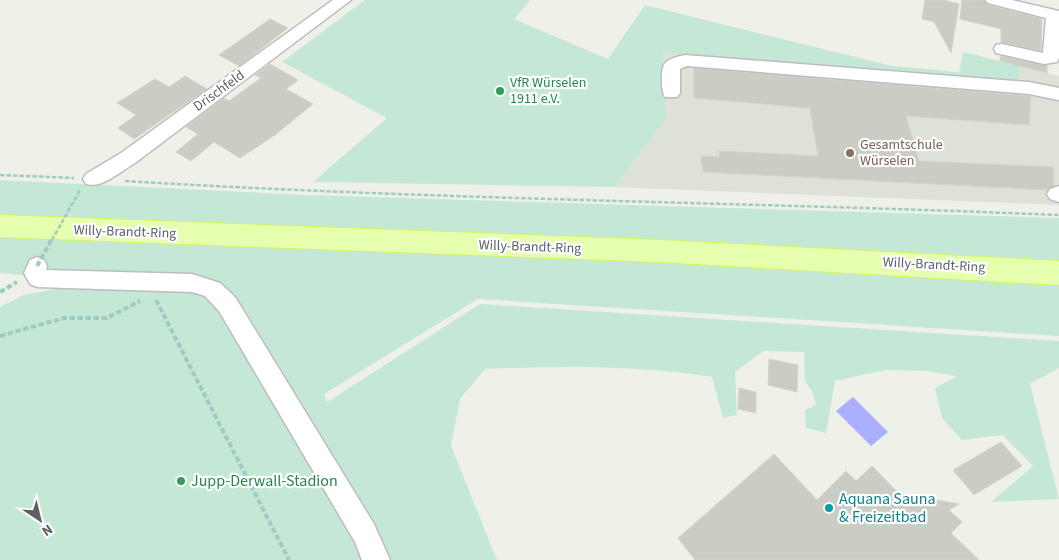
<svg xmlns="http://www.w3.org/2000/svg" width="1059" height="560" font-family="'Source Sans 3',sans-serif">
<style>
.education{fill:#dee1d6}
.green{fill:#c5e8d6}
.water{fill:#aab0ff}
.building{fill:#cbccc4;stroke:#d3d6c6}
.lines{fill:none;stroke-linecap:round;stroke-linejoin:round}
.minor-casing{stroke:#bdbcc3;stroke-width:3}
.major-casing{stroke:#d5f35e;stroke-width:2}
.path-far1{stroke:#9ecbc2;stroke-width:2.5;stroke-dasharray:4.5 2;stroke-linecap:butt}
.path{stroke:#9ecbc2;stroke-width:4;stroke-dasharray:5.5 2.5;stroke-linecap:butt}
.minor{fill:#fff;fill-rule:evenodd}
.major{fill:#e5ffaf;fill-rule:evenodd}
.path-bridge-far1{stroke:#9ecbc2;stroke-width:2.5;stroke-dasharray:4.5 2;stroke-linecap:butt}
.path-bridge{stroke:#9ecbc2;stroke-width:4;stroke-dasharray:5.5 2.5;stroke-linecap:butt}
.leisure-dot{fill:#2e9e5b;stroke:#fff;stroke-width:2}
.education-dot{fill:#8d6e63;stroke:#fff;stroke-width:2}
.culture-dot{fill:#0f9aa8;stroke:#fff;stroke-width:2}
.labels{text-anchor:middle;dominant-baseline:central;stroke-width:4.5;stroke-linejoin:round;paint-order:stroke}
.leisure-label{font-size:14px;fill:#27864d;stroke:#fff;text-anchor:start}
.street-label{font-size:14px;fill:#5f5f68;stroke:#fff}
.education-label{font-size:14px;fill:#785e54;stroke:#fff;text-anchor:start}
.near-leisure-label{font-size:16px;fill:#27864d;stroke:#fff;text-anchor:start}
.near-culture-label{font-size:16px;fill:#0d838f;stroke:#fff;text-anchor:start}
</style>
<rect width="100%" height="100%" fill="#eff1e8"/>
<polygon class="education" points="663,53 1019,83 1020,66 1059,76 1059,205 614,187 666,119"/>
<g class="green">
<polygon points="365,0 528,0 530,1 514,19 608,59 645,5 892,66 959,72 963,52 1020,66 1019,83 663,53 666,119 614,187 313,182 387,118 282,62"/>
<path d="M0,180L305,195L1059,218V336L478,299L324,394L327,402L480,304L1059,341V368L1030,384L1059,499L991,502L1033,466L1003,435L962,440L942,418L935,388L957,376L926,371L885,370L835,381L826,433L806,428L805,410L816,405L813,393L805,381L804,352L763,351L735,372L737,415L723,418L712,377C637,365 561,366 485,369L460,399L451,446L497,560H0V307L23,295L93,282L0,273Z"/>
</g>
<polygon class="water" points="853,397 888,432 871,446 836,411"/>
<g class="building">
<polygon points="925,0 944,0 959,4 951,53 934,22 922,19"/>
<polygon points="962,0 983,0 988,5 1042,19 1041,51 1001,42 1001,29 960,19"/>
<polygon points="270,19 288,28 239,66 219,55"/>
<polygon points="1000,56 1047,65 1047,73 1000,61"/>
<polygon points="270,64 298,80 286,89 313,104 275,135 240,158 214,142 191,161 176,152 198,134 186,127 224,98 229,101 261,78 255,75"/>
<polygon points="694,68 1031,96 1029,125 906,116 919,161 1053,167 1054,186 1047,190 703,172 701,156 719,157 719,151 818,156 810,108 694,98"/>
<polygon points="185,76 207,89 134,139 118,128 136,115 117,103 155,79 169,87"/>
<polygon points="769,359 798,365 797,392 768,385"/>
<polygon points="739,388 756,392 756,413 738,409"/>
<polygon points="1001,442 1022,466 974,495 953,470"/>
<polygon points="774,454 817,500 846,471 856,481 872,466 912,507 921,497 959,504 949,510 962,522 951,533 979,560 695,560 678,538"/>
</g>
<g class="lines">
<g class="minor-casing">
<g id="minor">
<path d="M333,0H351L135,163C121,171 102,189 86,184L83,179L86,174L121,153Z"/>
<polygon points="985,0 1012,0 1059,11 1059,58 1057,62 1044,64 996,53 994,49 996,45 1002,44 1043,53 1046,18 988,3"/>
<path d="M685,55L1029,82L1059,88V100L1029,94L687,66L680,69V93L677,97H665C661,91 660,67 666,62C671,58 680,56 685,55Z"/>
<polygon points="1059,186 1059,202 1050,199 1047,194 1050,189"/>
<polygon points="37,257 44,260 47,266 46,270 192,274 220,283 235,297 374,524 390,560 362,560 355,542 219,311 205,296 192,292 37,287 30,284 24,273 30,260"/>
</g>
</g>
<g class="major-casing">
<polygon id="major" points="0,215 659,240 1059,261 1059,285 659,262 0,237"/>
</g>
<g class="path-far1">
<polyline points="0,175 74,178"/>
<path d="M125,181C436,200 748,202 1059,215"/>
</g>
<g class="path">
<polyline points="0,292 17,282"/>
<polyline points="156,300 289,560"/>
<polyline points="0,336 64,318 107,318 140,301"/>
</g>
<use href="#minor" class="minor"/>
<use href="#major" class="major"/>
<polyline class="path-bridge-far1" points="52,240 80,190"/>
<polyline class="path-bridge" points="37,266 52,239"/>
</g>
<g class="leisure-dot">
<circle cx="500" cy="91" r="5"/>
<circle cx="181" cy="481" r="5"/>
</g>
<circle class="education-dot" cx="850" cy="153" r="5"/>
<circle class="culture-dot" cx="829" cy="508" r="5"/>
<g class="labels">
<g class="leisure-label">
<text x="510" y="83">VfR Würselen<tspan x="510" dy="16">1911 e.V.</tspan></text>
</g>
<g class="street-label">
<text transform="translate(219 91) rotate(-36)">Drischfeld</text>
<text transform="translate(125 232) rotate(2)">Willy-Brandt-Ring</text>
<text transform="translate(530 247) rotate(2)">Willy-Brandt-Ring</text>
<text transform="translate(934 265) rotate(3)">Willy-Brandt-Ring</text>
</g>
<g class="education-label">
<text x="860" y="145">Gesamtschule<tspan x="860" dy="16">Würselen</tspan></text>
</g>
<g class="near-leisure-label">
<text x="191" y="481">Jupp-Derwall-Stadion</text>
</g>
<g class="near-culture-label">
<text x="839" y="499">Aquana Sauna<tspan x="839" dy="18">&amp; Freizeitbad</tspan></text>
</g>
</g>
<g transform="translate(40 520) rotate(145)" stroke="#ffffff" stroke-width="4" paint-order="stroke">
<path d="M0-4L9 19L0 12L-9 19Z" fill="#5f5f68"/>
<text y="-8" font-size="14" font-weight="bold" text-anchor="middle" fill="#5f5f68">N</text>
</g>
</svg>
